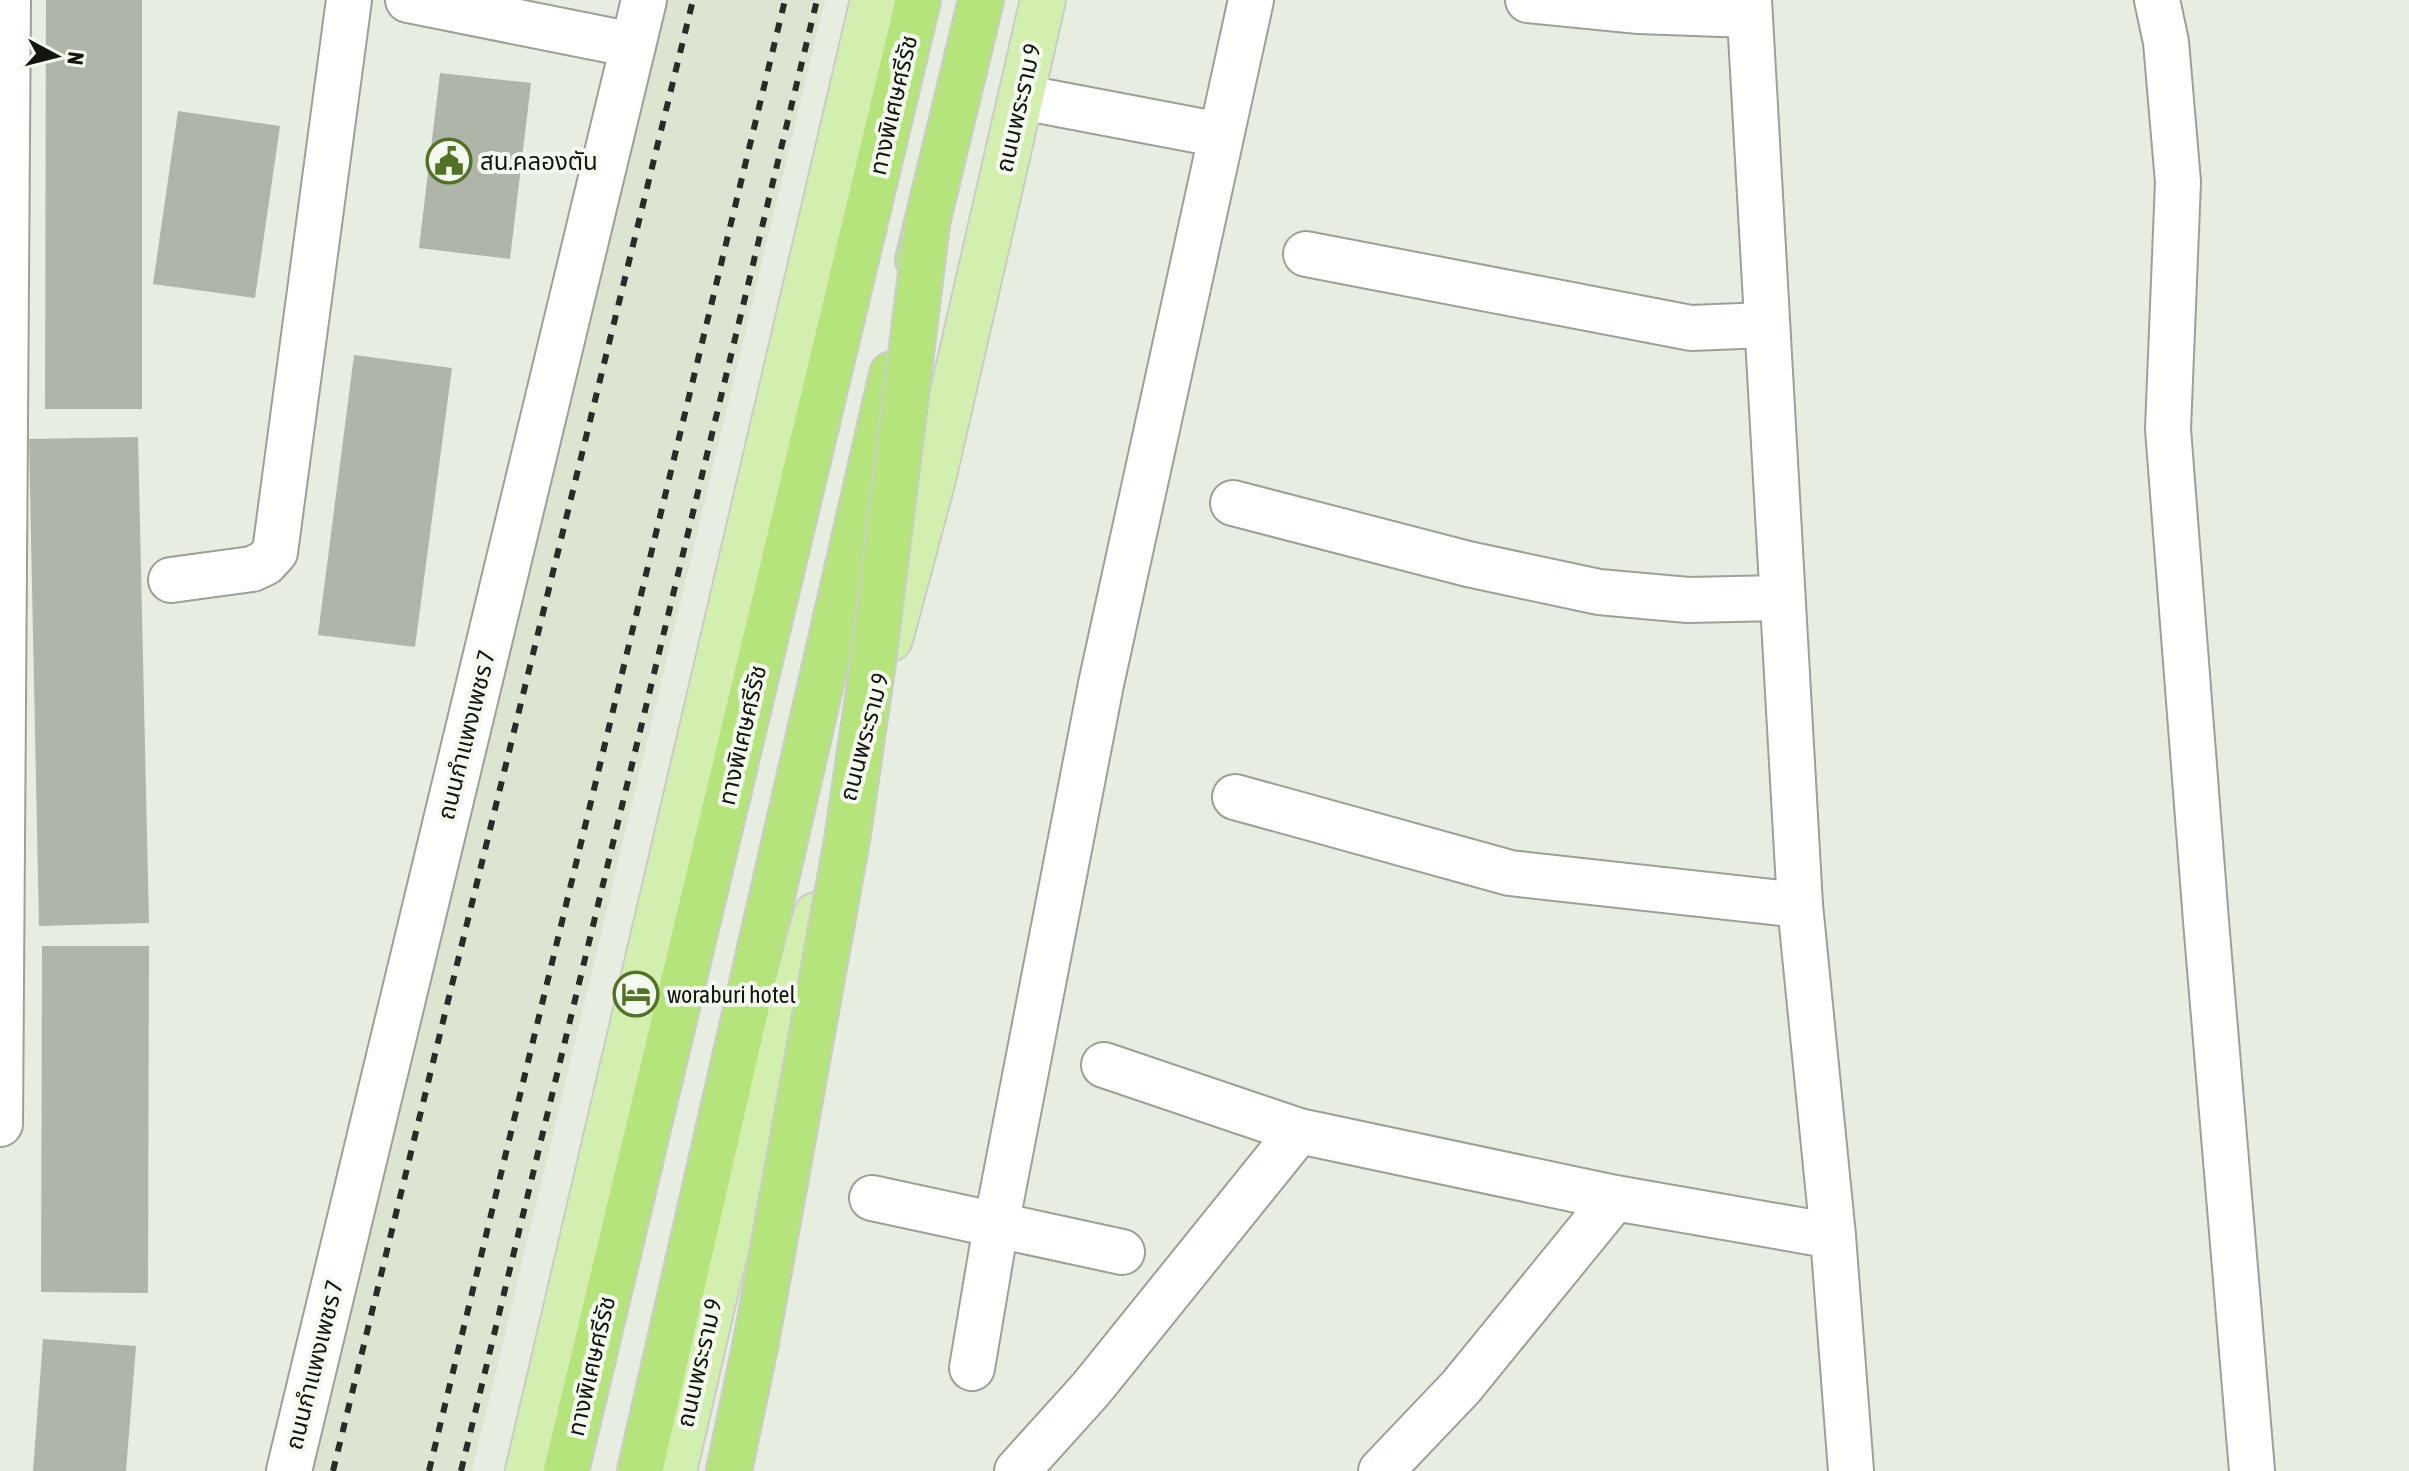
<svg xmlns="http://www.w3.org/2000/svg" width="2409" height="1471" font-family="'Asap Condensed','Noto Sans Thai',sans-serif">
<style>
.built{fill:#dbe5d1}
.building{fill:#afb5a9}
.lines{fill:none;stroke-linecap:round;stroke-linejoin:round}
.minor-casing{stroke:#9ba195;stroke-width:48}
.major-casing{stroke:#cbccca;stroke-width:48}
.highway-casing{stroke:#cbccca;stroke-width:48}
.minor{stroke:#fff;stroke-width:44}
.major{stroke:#d3efb0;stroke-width:44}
.highway{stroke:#b6e47c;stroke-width:44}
.rail{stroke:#292c26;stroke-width:6;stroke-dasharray:10 10;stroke-linecap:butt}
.highway-bridge-casing{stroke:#cbccca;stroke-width:48;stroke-linecap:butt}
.highway-bridge{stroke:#b6e47c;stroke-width:44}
.labels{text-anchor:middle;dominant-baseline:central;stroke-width:8;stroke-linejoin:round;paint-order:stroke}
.street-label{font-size:24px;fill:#131510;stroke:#f4fbee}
.poi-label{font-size:24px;fill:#131510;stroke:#f4fbee;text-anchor:start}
</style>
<rect width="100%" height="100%" fill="#e7ede0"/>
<polygon class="built" points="639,0 825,0 472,1471 281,1471"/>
<g class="building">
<polygon points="46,0 142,0 142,409 45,409"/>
<polygon points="440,73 531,83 510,259 419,248"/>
<polygon points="178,111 280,126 255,298 153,284"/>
<polygon points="354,355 452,368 415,647 318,635"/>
<polygon points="138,437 149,923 39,926 29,439"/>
<polygon points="42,946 149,946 148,1293 41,1292"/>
<polygon points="43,1339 136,1346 126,1471 33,1471"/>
</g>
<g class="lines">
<g class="minor-casing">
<g id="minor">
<polyline points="408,0 633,45"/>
<polyline points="1528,0 1639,11 1749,15"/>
<polyline points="1749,0 1800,905 1833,1236 1851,1471"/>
<polyline points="2157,0 2166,42 2178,182 2168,429 2206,921 2252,1471"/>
<polyline points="1021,97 1221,135"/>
<polyline points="1306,254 1691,328 1766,325"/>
<polyline points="1233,503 1468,564 1599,592 1688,600 1781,598"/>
<polyline points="171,580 252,569 265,563 275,552 349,0"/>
<polyline points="1235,797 1510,873 1800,905"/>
<polyline points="1104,1065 1299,1131 1615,1198 1833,1236"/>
<polyline points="0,1124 8,0"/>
<polyline points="872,1198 1122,1252"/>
<polyline points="972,1368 996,1226 1101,684 1251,0"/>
<polyline points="289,1471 644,0"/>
<polyline points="1017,1471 1091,1389 1299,1131"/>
<polyline points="1381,1471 1461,1387 1615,1198"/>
</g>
</g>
<g class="major-casing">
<g id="major">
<polyline points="890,639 933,479 1043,0"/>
<polyline points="528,1471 873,0"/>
<polyline points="674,1471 718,1280 816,915"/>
</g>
</g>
<g class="highway-casing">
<g id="highway">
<polyline points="918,260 981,0"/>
<polyline points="566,1471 918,0"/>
<polyline points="640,1471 892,374"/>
<polyline points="729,1471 756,1342"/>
</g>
</g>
<use href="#minor" class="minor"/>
<use href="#major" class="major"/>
<use href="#highway" class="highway"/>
<g class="rail">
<polyline points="333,1471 693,0"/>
<polyline points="429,1471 785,0"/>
<polyline points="461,1471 817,0"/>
</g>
<g class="highway-bridge-casing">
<polyline id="highway-bridge" points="756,1342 847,840 873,663 927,224"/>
</g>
<use href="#highway-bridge" class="highway-bridge"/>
</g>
<defs>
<g id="civic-ring" transform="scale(2.3)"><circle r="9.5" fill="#f4fbee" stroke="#537127" stroke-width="1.5"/><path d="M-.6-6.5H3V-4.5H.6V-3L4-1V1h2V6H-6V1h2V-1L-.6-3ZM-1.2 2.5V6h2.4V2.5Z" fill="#537127"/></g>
<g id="hotel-ring" transform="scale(2.3)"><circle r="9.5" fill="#f4fbee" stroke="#537127" stroke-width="1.5"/><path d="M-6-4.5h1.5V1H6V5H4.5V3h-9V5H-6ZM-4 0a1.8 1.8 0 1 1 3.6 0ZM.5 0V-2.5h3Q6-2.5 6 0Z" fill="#537127"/></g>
</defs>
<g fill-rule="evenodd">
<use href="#civic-ring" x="449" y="161"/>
<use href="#hotel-ring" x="636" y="994"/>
</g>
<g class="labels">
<g class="street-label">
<text transform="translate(893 105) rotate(-77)">ทางพิเศษศรีรัช</text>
<text transform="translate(1018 108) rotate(-77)">ถนนพระราม 9</text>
<text transform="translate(466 735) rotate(-76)">ถนนกำแพงเพชร 7</text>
<text transform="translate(742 735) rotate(-77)">ทางพิเศษศรีรัช</text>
<text transform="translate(864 737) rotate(-75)">ถนนพระราม 9</text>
<text transform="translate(699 1363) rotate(-77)">ถนนพระราม 9</text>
<text transform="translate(314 1365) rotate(-76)">ถนนกำแพงเพชร 7</text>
<text transform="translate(591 1366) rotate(-77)">ทางพิเศษศรีรัช</text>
</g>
<g class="poi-label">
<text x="480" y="161">สน.คลองตัน</text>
<text x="667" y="994">woraburi hotel</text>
</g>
</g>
<g transform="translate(56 56) rotate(97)" stroke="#f4fbee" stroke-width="6" paint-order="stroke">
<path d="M0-6L14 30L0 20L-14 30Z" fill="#131510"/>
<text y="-12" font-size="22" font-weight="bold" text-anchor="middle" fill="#131510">N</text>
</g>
</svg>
